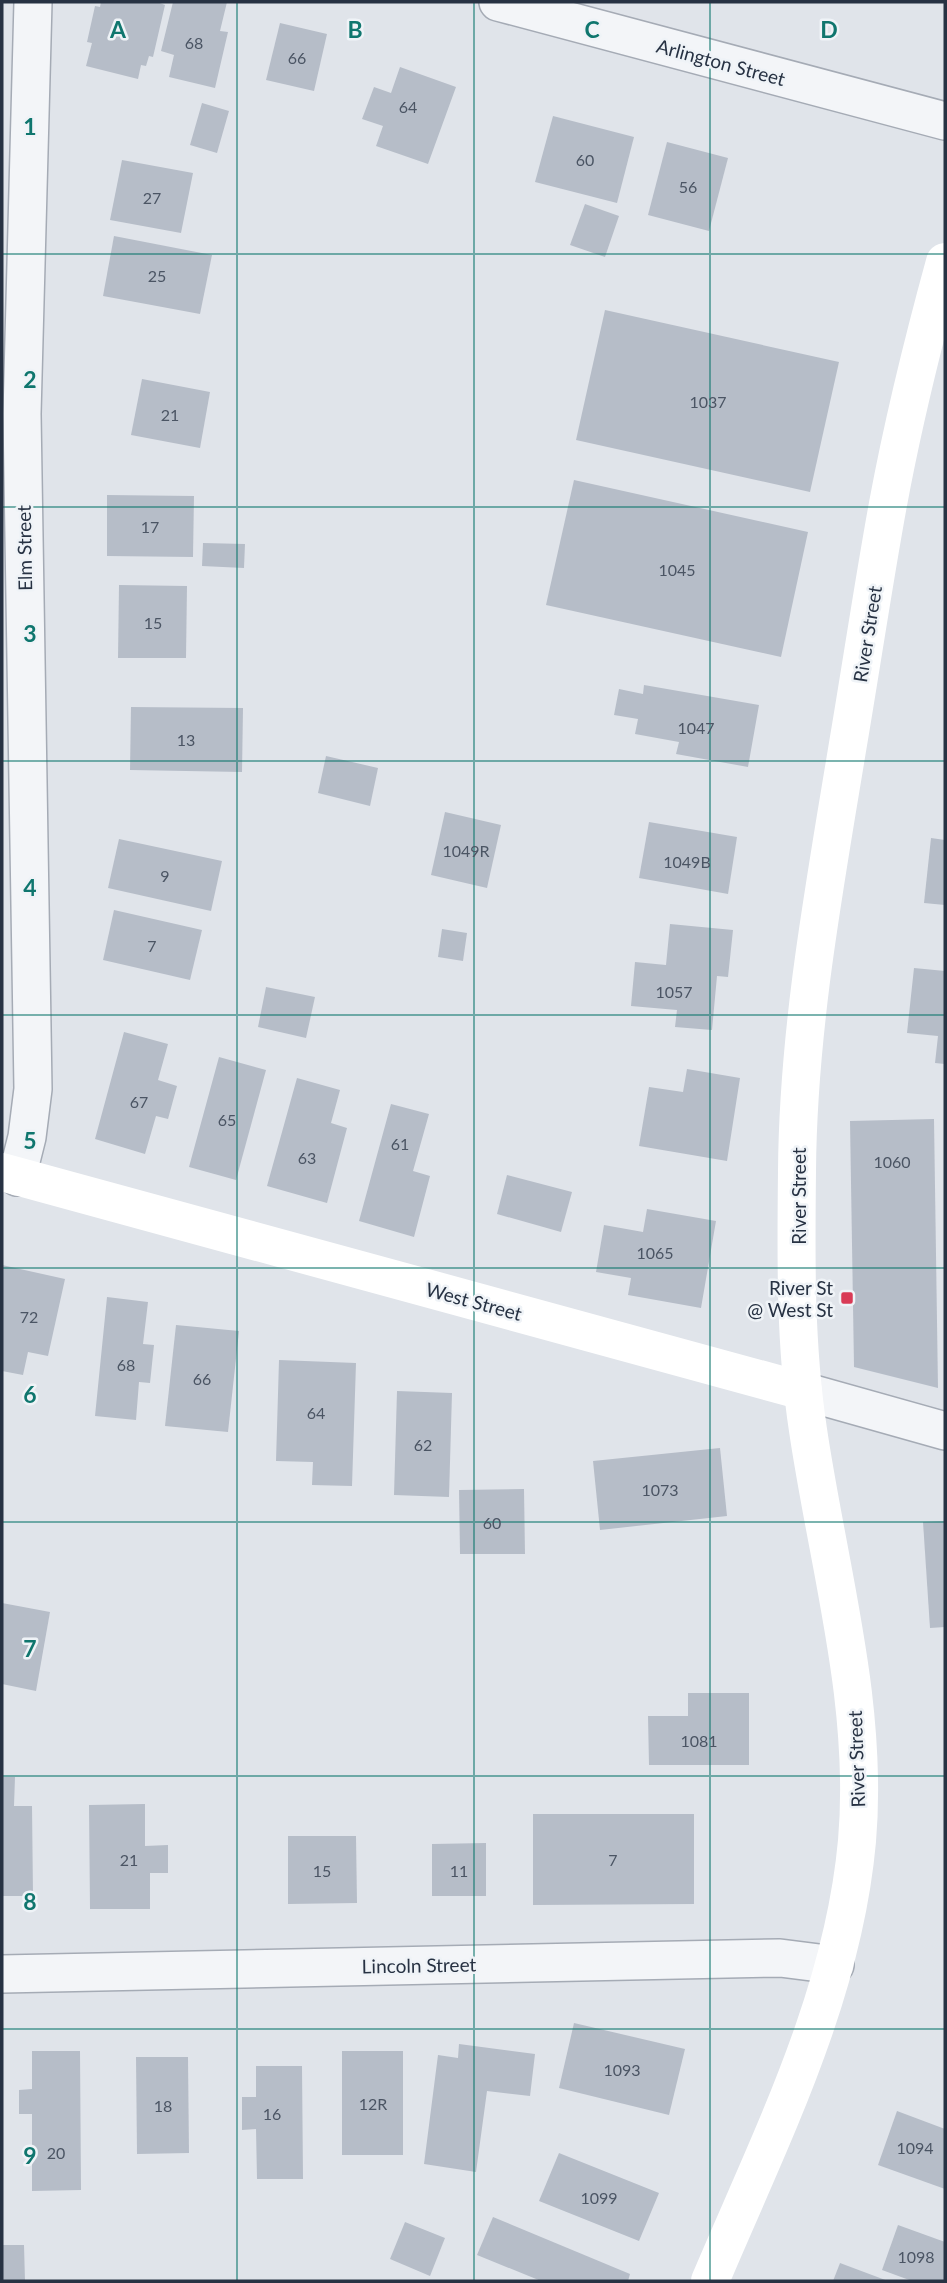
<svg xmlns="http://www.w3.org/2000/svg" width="947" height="2283" font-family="Lato,sans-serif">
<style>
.building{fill:#b6bdc8}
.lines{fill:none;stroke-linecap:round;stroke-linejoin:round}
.minor-casing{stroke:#a5abb5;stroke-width:40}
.minor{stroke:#f3f5f8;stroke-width:37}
.secondary{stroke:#fff;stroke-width:38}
.grid{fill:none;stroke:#0f766e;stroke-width:2;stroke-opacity:0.55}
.poi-dot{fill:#d93b56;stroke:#eff3f7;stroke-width:2.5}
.labels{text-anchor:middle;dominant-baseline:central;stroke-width:5;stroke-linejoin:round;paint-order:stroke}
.number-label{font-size:16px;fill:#4b5564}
.street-label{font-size:19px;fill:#273243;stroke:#eff3f7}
.poi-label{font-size:19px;fill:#273243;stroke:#eff3f7;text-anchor:end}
.grid-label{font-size:23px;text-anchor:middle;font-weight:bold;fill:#0f766e;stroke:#eff3f7;stroke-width:5;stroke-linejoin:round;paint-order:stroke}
</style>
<rect width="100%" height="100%" fill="#e0e4ea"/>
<g class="building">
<polygon points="101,2 157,2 165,5 153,57 149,56 146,66 141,65 138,79 86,66 92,43 87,42 95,6 100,7"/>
<polygon points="173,2 227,2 220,31 228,32 215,88 169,77 174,55 161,51"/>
<polygon points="280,23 327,34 314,91 266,80"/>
<polygon points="400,67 456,87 428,164 376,146 383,126 362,119 374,87 391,93"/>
<polygon points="202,103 229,111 217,153 190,145"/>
<polygon points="553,116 634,137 617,203 535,182"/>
<polygon points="667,142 728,158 709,231 648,215"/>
<polygon points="122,160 193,173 181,233 110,220"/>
<polygon points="585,204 619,216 605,257 570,245"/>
<polygon points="114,236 212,255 200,314 103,296"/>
<polygon points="605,310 839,362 810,492 576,440"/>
<polygon points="142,379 210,392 200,448 131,435"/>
<polygon points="574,480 808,532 781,657 546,605"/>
<polygon points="107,495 194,496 193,557 107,556"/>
<polygon points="203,543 245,544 244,568 202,566"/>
<polygon points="119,585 187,586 186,658 118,658"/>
<polygon points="644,685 759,705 748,767 676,754 679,742 635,734 638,719 614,715 619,689 643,694"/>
<polygon points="131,707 243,708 242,772 130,770"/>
<polygon points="326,756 378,768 370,806 318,793"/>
<polygon points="445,812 501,825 487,888 431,875"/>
<polygon points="649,822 737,837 728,894 639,878"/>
<polygon points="931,838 945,840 945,905 924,903"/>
<polygon points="119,839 222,861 211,911 108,888"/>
<polygon points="114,910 202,930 190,980 103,960"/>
<polygon points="670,924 733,930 728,977 717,976 712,1030 675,1027 677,1010 631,1006 635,962 666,965"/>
<polygon points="442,929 467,933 463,961 438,957"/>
<polygon points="914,968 945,971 945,1064 935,1063 938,1036 907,1033"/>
<polygon points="266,987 315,997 306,1038 258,1027"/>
<polygon points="124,1032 168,1044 158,1080 177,1086 168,1119 156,1116 145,1154 95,1139"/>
<polygon points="219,1057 266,1070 236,1180 189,1167"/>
<polygon points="687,1069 740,1078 727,1161 639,1146 649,1087 683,1092"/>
<polygon points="297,1078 340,1090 331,1123 347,1128 327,1203 267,1186"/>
<polygon points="391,1104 429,1114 413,1171 430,1176 414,1237 359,1221"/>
<polygon points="934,1119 938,1388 854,1367 850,1121"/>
<polygon points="507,1175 572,1192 561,1232 497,1214"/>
<polygon points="647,1209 716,1221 701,1308 628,1295 631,1278 596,1272 604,1225 643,1232"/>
<polygon points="2,1265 65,1279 48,1356 28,1352 23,1375 2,1371"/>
<polygon points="107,1297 148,1302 143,1344 154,1345 150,1383 139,1382 136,1420 95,1416"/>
<polygon points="176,1325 239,1331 228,1432 165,1426"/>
<polygon points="279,1360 356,1363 352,1486 312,1485 313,1462 276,1461"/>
<polygon points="397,1391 452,1393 449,1497 394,1495"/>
<polygon points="720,1448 727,1516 600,1530 593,1461"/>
<polygon points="524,1489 525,1554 460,1554 459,1490"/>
<polygon points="945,1521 945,1627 930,1628 923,1522"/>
<polygon points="2,1603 50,1612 36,1691 2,1684"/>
<polygon points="688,1693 749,1693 749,1765 649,1765 648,1716 688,1716"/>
<polygon points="2,1777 15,1777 14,1806 32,1806 33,1896 2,1896"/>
<polygon points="145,1804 145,1846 168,1845 168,1873 150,1873 150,1909 90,1909 89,1805"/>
<polygon points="533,1814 694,1814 694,1904 533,1905"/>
<polygon points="288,1836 356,1836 357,1903 288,1904"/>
<polygon points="486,1843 486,1896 432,1896 432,1844"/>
<polygon points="574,2023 685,2049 669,2115 559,2088"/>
<polygon points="459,2044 535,2054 530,2096 487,2091 476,2172 424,2164 438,2055 458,2058"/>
<polygon points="32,2051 80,2051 81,2190 32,2191 32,2114 19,2114 19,2090 32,2089"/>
<rect x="342" y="2051" width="61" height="104"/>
<polygon points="136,2057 188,2057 189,2153 137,2154"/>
<polygon points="256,2066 302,2066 303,2179 257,2179 256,2129 242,2130 242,2097 256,2097"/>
<polygon points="897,2111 945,2129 945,2189 878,2165"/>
<polygon points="559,2153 659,2193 639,2241 539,2201"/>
<polygon points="493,2217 630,2274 628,2281 541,2281 477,2255"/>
<polygon points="405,2222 445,2238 430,2276 390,2259"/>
<polygon points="898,2225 945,2242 945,2281 912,2281 882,2270"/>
<polygon points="2,2245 24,2245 25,2281 2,2281"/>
<polygon points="840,2263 888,2281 833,2281"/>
</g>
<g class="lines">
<g class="minor-casing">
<g id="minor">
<polyline points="498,2 945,121"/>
<polyline points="17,1177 27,1137 33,1089 22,414 33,2"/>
<polyline points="803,1391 945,1431"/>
<polyline points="2,1974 780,1958 835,1965"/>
</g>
</g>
<use href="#minor" class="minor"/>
<g class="secondary">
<polyline points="2,1172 803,1391"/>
<path d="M710,2281C770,2139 843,1997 857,1841C869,1702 828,1566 808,1430C795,1345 796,1257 797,1171C798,1029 824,890 847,750C861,668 873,586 888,504C903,423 923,342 945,262"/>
</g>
</g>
<path class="grid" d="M237,2V2281M474,2V2281M710,2V2281M2,254H945M2,507H945M2,761H945M2,1015H945M2,1268H945M2,1522H945M2,1776H945M2,2029H945"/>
<rect class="poi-dot" x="840" y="1291" width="14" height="14" rx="3.5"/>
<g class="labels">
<g class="number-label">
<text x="194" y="42">68</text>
<text x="297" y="57">66</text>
<text x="408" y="106">64</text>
<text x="585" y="159">60</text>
<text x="688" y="186">56</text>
<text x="152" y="197">27</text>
<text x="157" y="275">25</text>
<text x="708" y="401">1037</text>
<text x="170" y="414">21</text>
<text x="150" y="526">17</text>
<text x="677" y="569">1045</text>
<text x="153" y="622">15</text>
<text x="696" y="727">1047</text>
<text x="186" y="739">13</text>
<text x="466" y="850">1049R</text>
<text x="687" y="861">1049B</text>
<text x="165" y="875">9</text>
<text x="152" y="945">7</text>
<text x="674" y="991">1057</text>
<text x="139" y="1101">67</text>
<text x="227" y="1119">65</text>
<text x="400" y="1143">61</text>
<text x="307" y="1157">63</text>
<text x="892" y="1161">1060</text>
<text x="655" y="1252">1065</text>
<text x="29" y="1316">72</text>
<text x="126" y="1364">68</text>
<text x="202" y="1378">66</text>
<text x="316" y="1412">64</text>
<text x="423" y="1444">62</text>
<text x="660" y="1489">1073</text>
<text x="492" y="1522">60</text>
<text x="699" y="1740">1081</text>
<text x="129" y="1859">21</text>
<text x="613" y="1859">7</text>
<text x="322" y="1870">15</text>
<text x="459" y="1870">11</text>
<text x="622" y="2069">1093</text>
<text x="373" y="2103">12R</text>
<text x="163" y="2105">18</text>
<text x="272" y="2113">16</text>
<text x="915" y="2147">1094</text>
<text x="56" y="2152">20</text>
<text x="599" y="2197">1099</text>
<text x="916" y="2256">1098</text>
</g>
<g class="street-label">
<text transform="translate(721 62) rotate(15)">Arlington Street</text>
<text transform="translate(24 548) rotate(-91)">Elm Street</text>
<text transform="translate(867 634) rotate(-81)">River Street</text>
<text transform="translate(798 1196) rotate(-90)">River Street</text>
<text transform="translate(474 1301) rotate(15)">West Street</text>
<text transform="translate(856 1759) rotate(-92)">River Street</text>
<text transform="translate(419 1965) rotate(-1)">Lincoln Street</text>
</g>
<g class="poi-label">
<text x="833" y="1287">River St<tspan x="833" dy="22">@ West St</tspan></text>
</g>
</g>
<g class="grid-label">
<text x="118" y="38">A</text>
<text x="355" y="38">B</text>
<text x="592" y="38">C</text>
<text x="829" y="38">D</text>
<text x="30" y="135">1</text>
<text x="30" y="388">2</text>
<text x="30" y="642">3</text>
<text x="30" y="896">4</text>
<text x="30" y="1149">5</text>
<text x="30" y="1403">6</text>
<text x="30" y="1657">7</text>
<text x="30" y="1910">8</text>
<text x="30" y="2164">9</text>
</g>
<rect width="947" height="2283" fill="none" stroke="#273243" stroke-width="7"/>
</svg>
